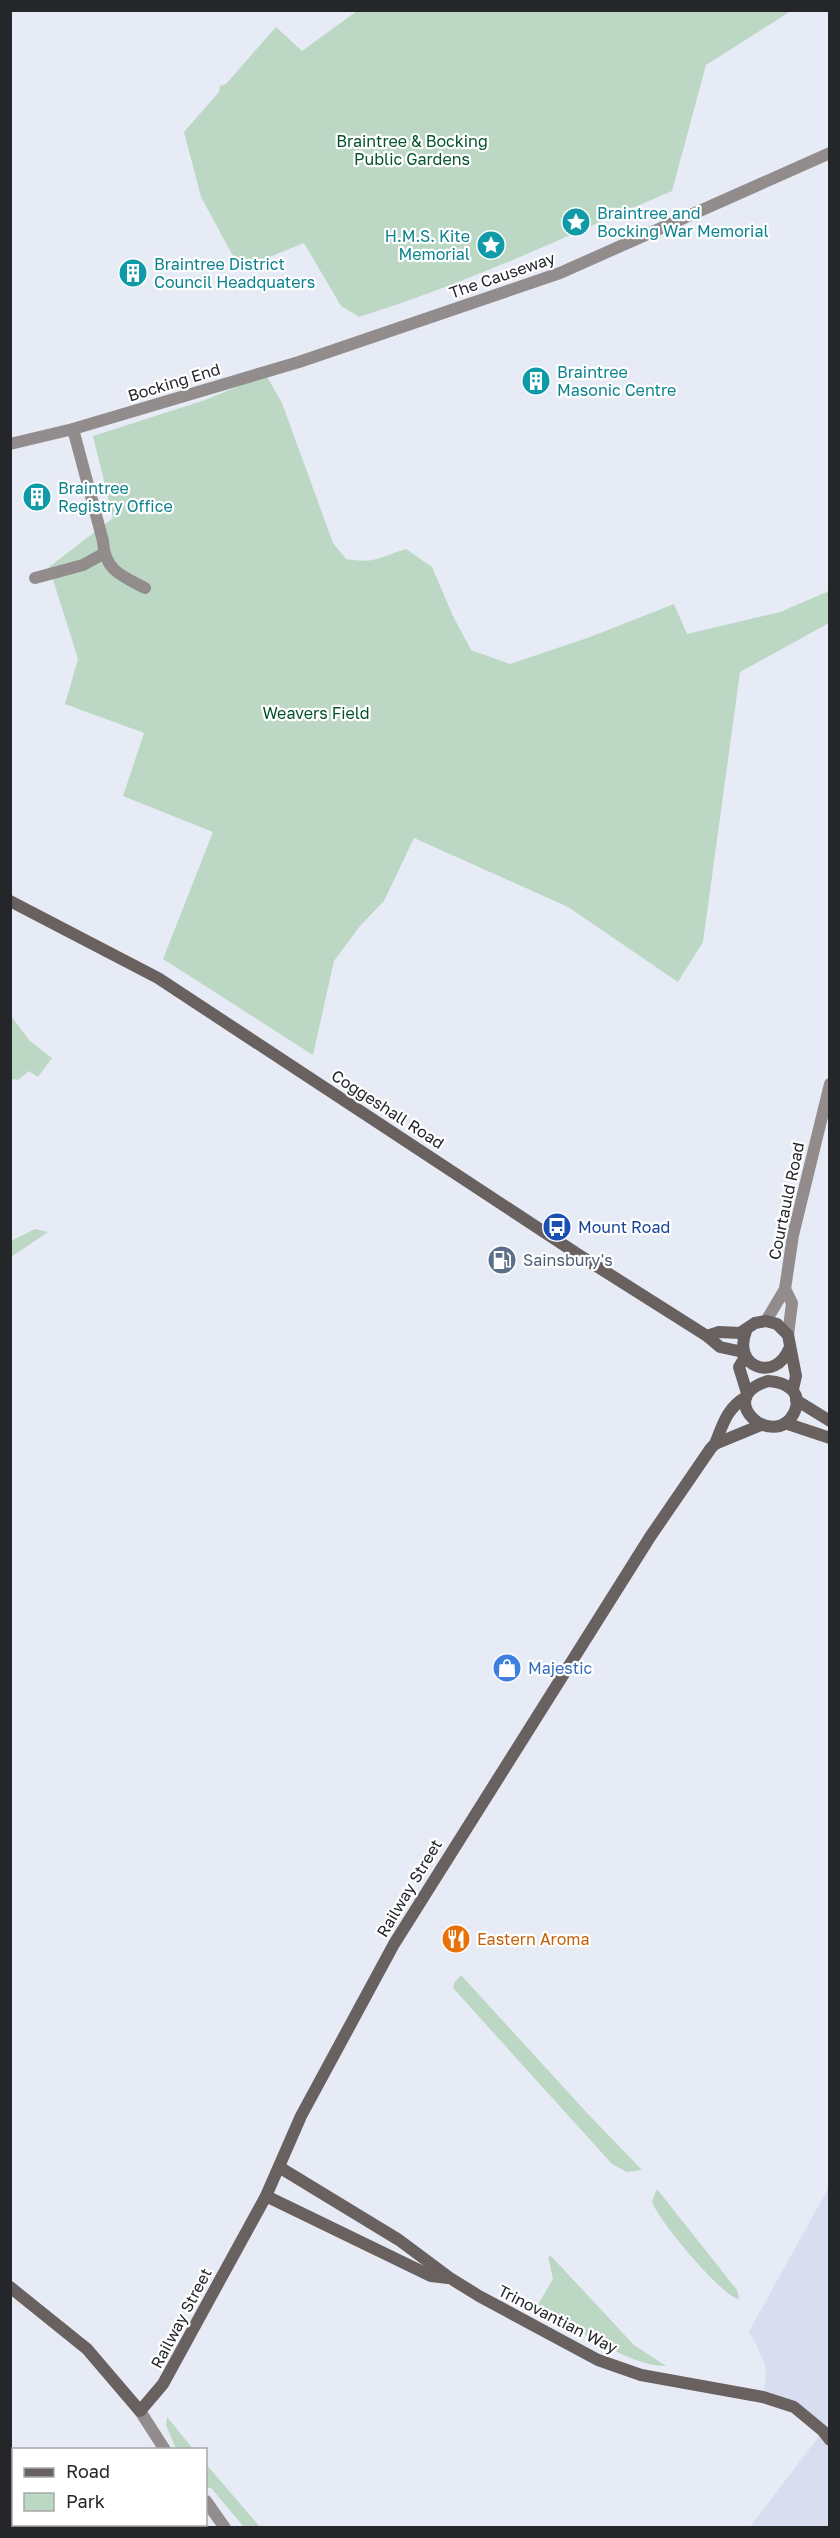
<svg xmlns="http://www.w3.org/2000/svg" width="840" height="2538" font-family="'Golos Text',sans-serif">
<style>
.built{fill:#d8deef}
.green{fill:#bcd8c4}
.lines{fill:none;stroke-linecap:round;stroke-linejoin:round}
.tertiary{stroke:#928d8c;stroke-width:12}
.secondary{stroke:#68615f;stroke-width:12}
.labels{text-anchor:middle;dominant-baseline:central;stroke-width:4.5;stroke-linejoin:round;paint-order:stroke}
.park-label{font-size:16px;fill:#04532c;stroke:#fff}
.culture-label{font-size:16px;fill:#0d838f;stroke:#fff;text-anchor:start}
.street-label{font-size:16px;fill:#25262a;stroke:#fff}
.transit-label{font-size:16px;fill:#164399;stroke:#fff;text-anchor:start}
.service-label{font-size:16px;fill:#4e5e75;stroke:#fff;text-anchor:start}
.shop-label{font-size:16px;fill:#366cbe;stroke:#fff;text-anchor:start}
.food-label{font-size:16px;fill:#c56008;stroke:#fff;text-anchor:start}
</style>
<rect width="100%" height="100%" fill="#e7ebf5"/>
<polygon class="built" points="829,2187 829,2527 750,2527 823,2431 794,2407 763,2397 766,2373 764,2362 754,2340 748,2333"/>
<g class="green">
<path d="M357,11V10L791,11L706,65L672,191C569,235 466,284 359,317L341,306L304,243L240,269L201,197L184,132L219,92L220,86L226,84L276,27L302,51Z"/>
<path d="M266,375L282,403L333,543L346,559C376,564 379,557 406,549L432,567L453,616L471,650L510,664L590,637L674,604L687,634L780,612L829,591V623L740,672L703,942L678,982L568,907L414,838L384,901L360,926L334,961L313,1055L163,959L213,832L123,796L144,733L65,704L78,659L49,567L113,518L93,436L205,400Z"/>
<polygon points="11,1016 30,1041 52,1058 38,1077 29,1071 18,1080 11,1079"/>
<polygon points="35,1229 48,1232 11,1257 11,1241"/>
<polygon points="461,1975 588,2114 642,2170 627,2172 612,2164 453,1988 454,1983"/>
<path d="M657,2189L737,2290L739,2299C724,2299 655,2217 652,2201Z"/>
<path d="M551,2256L634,2345L666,2366C630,2367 569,2324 537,2306L553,2279L548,2257Z"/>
<polygon points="167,2417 193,2449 176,2449 166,2425"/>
<polygon points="206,2464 260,2527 244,2527 211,2488 206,2488"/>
</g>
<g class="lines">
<g class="tertiary">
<path d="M73,429L103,541C104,570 122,576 145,588"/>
<polyline points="10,444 73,429 299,362 560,273 830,153"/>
<polyline points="35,578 83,565 103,554"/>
<polyline points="785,1289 792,1303 788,1335"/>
<polyline points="766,1321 785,1289 793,1235 830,1084"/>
<polyline points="140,2411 165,2450"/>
<polyline points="206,2501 225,2528"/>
</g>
<g class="secondary">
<polyline points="10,901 158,978 579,1255 707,1336 720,1347 743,1352"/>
<path d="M746,1331C732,1367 775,1383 789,1349"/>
<polyline points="707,1336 719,1332 740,1333 755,1323 766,1321 777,1324 788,1335 796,1376 793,1389"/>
<polyline points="745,1357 739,1367 747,1393"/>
<path d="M768,1381C786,1382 804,1392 794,1413C774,1452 712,1398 768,1381Z"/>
<polyline points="796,1400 830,1421"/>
<polyline points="785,1423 830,1438"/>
<path d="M715,1444C723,1424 727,1408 746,1397"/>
<polyline points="279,2167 399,2240 450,2278 479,2296 598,2360 641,2375 763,2397 794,2407 823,2431 830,2440"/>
<polyline points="266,2196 431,2276 448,2278"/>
<polyline points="10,2287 87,2349 140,2411 163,2384 266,2196 301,2116 394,1944 650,1537 711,1448 715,1444 761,1425"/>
</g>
</g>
<defs>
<g id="sight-disc" transform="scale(1.5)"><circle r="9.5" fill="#0f9aa8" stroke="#fff"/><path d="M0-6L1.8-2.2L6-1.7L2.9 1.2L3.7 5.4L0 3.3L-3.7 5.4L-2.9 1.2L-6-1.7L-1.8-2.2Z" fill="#fff"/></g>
<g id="building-disc" transform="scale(1.5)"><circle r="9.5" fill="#0f9aa8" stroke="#fff"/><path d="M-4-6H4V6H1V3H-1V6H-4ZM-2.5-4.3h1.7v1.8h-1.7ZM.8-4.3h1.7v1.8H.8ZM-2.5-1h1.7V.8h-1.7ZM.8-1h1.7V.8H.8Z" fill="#fff"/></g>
<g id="bus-disc" transform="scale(1.5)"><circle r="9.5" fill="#1a4fb4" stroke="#fff"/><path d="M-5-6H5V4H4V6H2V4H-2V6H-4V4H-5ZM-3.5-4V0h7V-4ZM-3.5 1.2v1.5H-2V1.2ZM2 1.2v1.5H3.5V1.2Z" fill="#fff"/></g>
<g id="fuel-disc" transform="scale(1.5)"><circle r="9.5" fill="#5c6f8a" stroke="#fff"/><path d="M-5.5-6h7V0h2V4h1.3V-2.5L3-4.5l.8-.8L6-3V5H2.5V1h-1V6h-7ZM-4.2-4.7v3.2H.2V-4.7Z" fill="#fff"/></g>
<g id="shop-disc" transform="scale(1.5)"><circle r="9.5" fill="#3f7fe0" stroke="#fff"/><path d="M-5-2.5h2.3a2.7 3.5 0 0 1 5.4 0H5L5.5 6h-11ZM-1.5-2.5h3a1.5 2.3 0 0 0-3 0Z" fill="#fff"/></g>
<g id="restaurant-disc" transform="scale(1.5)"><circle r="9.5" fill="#e8710a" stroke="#fff"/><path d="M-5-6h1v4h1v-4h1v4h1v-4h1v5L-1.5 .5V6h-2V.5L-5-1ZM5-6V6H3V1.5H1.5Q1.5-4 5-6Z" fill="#fff"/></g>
</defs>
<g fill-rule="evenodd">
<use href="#sight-disc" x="576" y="222"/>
<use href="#sight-disc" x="491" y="245"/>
<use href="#building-disc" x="133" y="273"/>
<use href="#building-disc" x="536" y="381"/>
<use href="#building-disc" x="37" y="497"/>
<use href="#bus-disc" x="557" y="1227"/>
<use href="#fuel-disc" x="502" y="1260"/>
<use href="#shop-disc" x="507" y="1668"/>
<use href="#restaurant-disc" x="456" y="1939"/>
</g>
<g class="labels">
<g class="park-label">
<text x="412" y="141">Braintree &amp; Bocking<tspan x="412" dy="18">Public Gardens</tspan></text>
<text x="316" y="713">Weavers Field</text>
</g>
<g class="culture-label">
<text x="597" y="213">Braintree and<tspan x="597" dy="18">Bocking War Memorial</tspan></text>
<text x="470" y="236" text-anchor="end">H.M.S. Kite<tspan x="470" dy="18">Memorial</tspan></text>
<text x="154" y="264">Braintree District<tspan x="154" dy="18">Council Headquaters</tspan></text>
<text x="557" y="372">Braintree<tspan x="557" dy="18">Masonic Centre</tspan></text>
<text x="58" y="488">Braintree<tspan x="58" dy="18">Registry Office</tspan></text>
</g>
<g class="street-label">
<text transform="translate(502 275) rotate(-19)">The Causeway</text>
<text transform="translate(174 382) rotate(-17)">Bocking End</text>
<text transform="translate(388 1109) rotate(33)">Coggeshall Road</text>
<text transform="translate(786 1201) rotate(-78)">Courtauld Road</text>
<text transform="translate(409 1888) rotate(-59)">Railway Street</text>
<text transform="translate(181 2318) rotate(-62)">Railway Street</text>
<text transform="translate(558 2319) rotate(27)">Trinovantian Way</text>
</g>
<g class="transit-label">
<text x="578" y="1227">Mount Road</text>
</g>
<g class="service-label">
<text x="523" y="1260">Sainsbury's</text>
</g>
<g class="shop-label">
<text x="528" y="1668">Majestic</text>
</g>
<g class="food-label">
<text x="477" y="1939">Eastern Aroma</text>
</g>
</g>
<rect width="840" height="2538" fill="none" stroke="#25262a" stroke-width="24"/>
<rect x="12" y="2448" width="195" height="78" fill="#ffffff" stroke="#a8a8aa" stroke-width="1.5"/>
<rect x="24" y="2468" width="30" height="9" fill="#68615f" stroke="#a8a8aa" stroke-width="1.5"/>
<text x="66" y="2478" font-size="18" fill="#25262a">Road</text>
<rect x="24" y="2493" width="30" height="18" fill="#bcd8c4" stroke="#a8a8aa" stroke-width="1.5"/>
<text x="66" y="2508" font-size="18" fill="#25262a">Park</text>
</svg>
